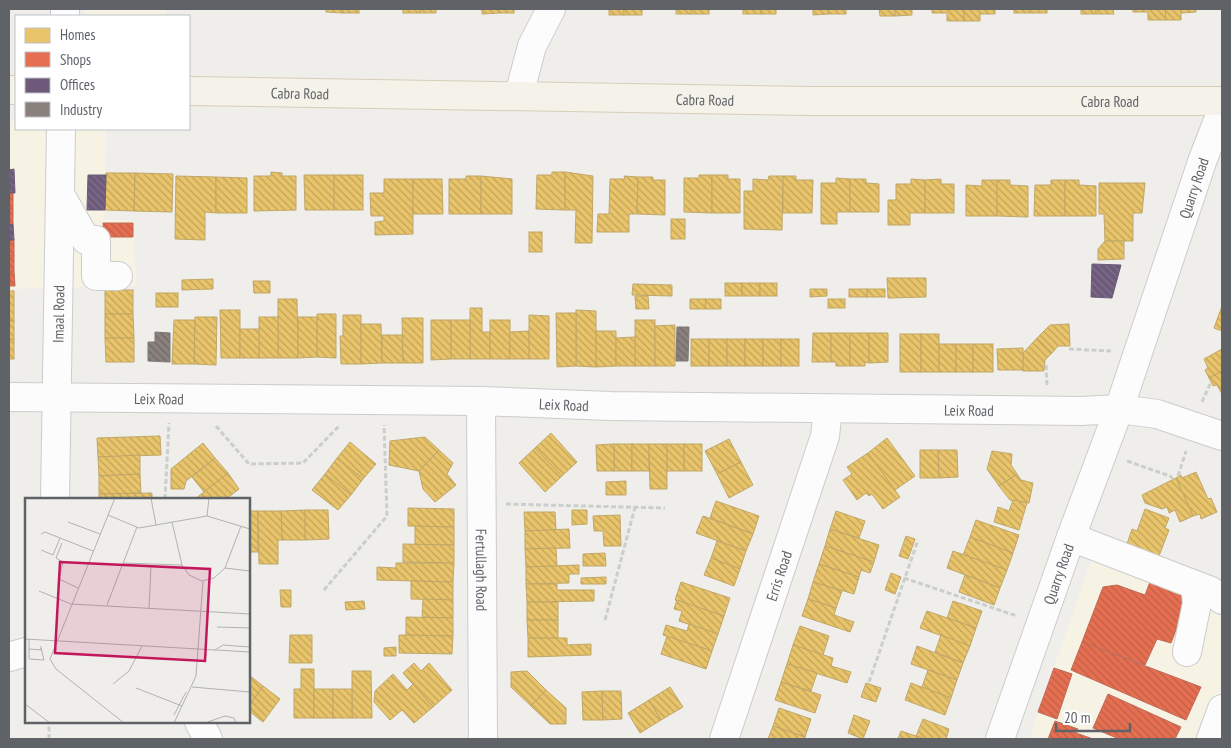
<svg xmlns="http://www.w3.org/2000/svg" width="1231" height="748" font-family="'PT Sans Narrow',sans-serif">
<style>
.commercial{fill:#f7f3e4}
.homes{fill:url(#homes-back-hatch);stroke:#c0a769}
.shops{fill:url(#shops-back-hatch);stroke:#be6b58}
.offices{fill:url(#offices-back-hatch);stroke:#695c75}
.industry{fill:url(#industry-back-hatch);stroke:#7d7876}
.lines{fill:none;stroke-linecap:round;stroke-linejoin:round}
.minor-casing{stroke:#cbcccc;stroke-width:30}
.major-casing{stroke:#d7ceb8;stroke-width:30}
.path{stroke:#cacfcc;stroke-width:3;stroke-dasharray:5 2.5;stroke-linecap:butt}
.minor{stroke:#fdfcfc;stroke-width:28}
.major{stroke:#f4f2e9;stroke-width:28}
.labels{text-anchor:middle;dominant-baseline:central;stroke-width:5;stroke-linejoin:round;paint-order:stroke}
.street-label{font-size:15px;fill:#5f6368;stroke:#fff}
.inset-road{fill:none;stroke:#b1b2b2;stroke-width:1}
.view{fill:#c2185b;fill-opacity:0.15;stroke:#c2185b;stroke-width:2.5}
.inset-edge{fill:none;stroke:#5f6368;stroke-width:2.5}
</style>
<defs>
<pattern id="homes-back-hatch" width="6" height="6" patternUnits="userSpaceOnUse" patternTransform="scale(1.25)"><rect width="6" height="6" fill="#e9c46a"/><path d="M-1 5l2 2M0 0l6 6M5-1l2 2" fill="none" stroke="#c0a35b"/></pattern>
<pattern id="shops-back-hatch" width="6" height="6" patternUnits="userSpaceOnUse" patternTransform="scale(1.25)"><rect width="6" height="6" fill="#e76f51"/><path d="M-1 5l2 2M0 0l6 6M5-1l2 2" fill="none" stroke="#be5f47"/></pattern>
<pattern id="offices-back-hatch" width="6" height="6" patternUnits="userSpaceOnUse" patternTransform="scale(1.25)"><rect width="6" height="6" fill="#6d597a"/><path d="M-1 5l2 2M0 0l6 6M5-1l2 2" fill="none" stroke="#81718c"/></pattern>
<pattern id="industry-back-hatch" width="6" height="6" patternUnits="userSpaceOnUse" patternTransform="scale(1.25)"><rect width="6" height="6" fill="#8a817c"/><path d="M-1 5l2 2M0 0l6 6M5-1l2 2" fill="none" stroke="#6e6865"/></pattern>
</defs>
<rect width="100%" height="100%" fill="#efeeea"/>
<g class="commercial">
<rect x="85" y="9" width="81" height="7"/>
<polygon points="9,121 16,121 16,129 106,129 104,219 134,221 136,286 9,289"/>
<polygon points="1098,541 1222,590 1222,739 1029,739"/>
</g>
<g class="homes">
<polygon points="326,9 343,9 343,13 326,12"/>
<rect x="343" y="9" width="16" height="4"/>
<rect x="403" y="9" width="17" height="4"/>
<polygon points="420,9 451,9 436,9 436,13 420,13"/>
<polygon points="470,9 499,9 499,13 482,14 482,9"/>
<rect x="499" y="9" width="15" height="4"/>
<rect x="609" y="9" width="15" height="6"/>
<rect x="624" y="9" width="18" height="6"/>
<rect x="676" y="9" width="15" height="5"/>
<rect x="691" y="9" width="18" height="5"/>
<rect x="743" y="9" width="18" height="5"/>
<rect x="761" y="9" width="15" height="5"/>
<polygon points="813,9 828,9 828,14 813,15"/>
<rect x="828" y="9" width="18" height="5"/>
<polygon points="879,9 895,9 895,16 880,16"/>
<polygon points="895,9 912,9 912,15 895,16"/>
<polygon points="932,9 964,9 964,21 947,21 947,13 932,13"/>
<polygon points="964,9 995,9 995,14 980,14 980,21 964,21"/>
<rect x="1014" y="9" width="15" height="4"/>
<rect x="1029" y="9" width="18" height="4"/>
<rect x="1081" y="9" width="15" height="5"/>
<polygon points="1096,9 1113,9 1114,14 1096,14"/>
<polygon points="1133,9 1165,9 1166,20 1148,20 1148,12 1133,12"/>
<polygon points="1165,9 1196,9 1196,12 1181,13 1181,20 1166,20"/>
<polygon points="271,172 282,173 282,176 296,176 296,210 254,211 254,176 271,176"/>
<polygon points="552,172 565,172 565,210 536,209 537,175 552,175"/>
<polygon points="565,172 593,176 592,243 575,243 576,210 565,210"/>
<polygon points="106,173 135,173 134,211 105,210"/>
<polygon points="135,173 173,174 172,212 134,211"/>
<polygon points="304,175 334,175 334,210 305,210"/>
<rect x="334" y="175" width="29" height="35"/>
<polygon points="699,175 712,175 712,213 684,212 684,178 699,178"/>
<polygon points="712,175 728,175 728,179 740,179 740,213 712,213"/>
<polygon points="176,176 216,177 216,213 205,212 205,240 175,239"/>
<polygon points="466,176 481,176 481,214 449,214 449,179 466,179"/>
<polygon points="481,176 512,179 512,214 481,214"/>
<polygon points="624,176 638,177 637,214 629,214 629,232 597,232 598,214 609,214 610,179 625,179"/>
<polygon points="769,176 783,176 782,230 744,229 744,191 753,191 753,179 768,180"/>
<polygon points="783,176 796,176 796,180 813,180 812,213 783,213"/>
<polygon points="216,177 247,178 247,213 216,213"/>
<polygon points="638,177 653,177 653,180 665,180 665,215 637,214"/>
<polygon points="836,178 850,179 850,212 837,212 837,224 821,224 821,183 836,183"/>
<polygon points="384,179 413,179 413,234 375,235 375,222 384,221 384,216 371,216 370,193 384,193"/>
<polygon points="413,179 442,179 443,214 413,214"/>
<polygon points="850,179 866,179 866,183 879,184 879,212 850,212"/>
<polygon points="911,179 925,180 925,213 910,213 910,225 888,225 888,200 896,200 896,184 911,184"/>
<polygon points="941,179 941,184 954,184 954,213 925,213 925,180"/>
<polygon points="982,180 997,180 997,216 966,216 966,185 982,186"/>
<polygon points="997,180 1010,180 1010,185 1028,186 1028,217 997,216"/>
<polygon points="1051,180 1065,180 1065,216 1034,216 1035,185 1051,185"/>
<polygon points="1065,180 1079,180 1079,185 1096,186 1096,216 1065,216"/>
<polygon points="1099,183 1145,183 1142,213 1133,213 1133,241 1105,241 1104,214 1099,214"/>
<rect x="671" y="219" width="14" height="20"/>
<rect x="529" y="232" width="13" height="20"/>
<polygon points="1105,241 1124,241 1124,259 1098,260 1098,249"/>
<polygon points="887,278 926,278 926,297 888,298"/>
<polygon points="213,279 213,289 182,290 182,280"/>
<polygon points="253,281 270,281 270,293 254,293"/>
<rect x="725" y="283" width="17" height="13"/>
<rect x="742" y="283" width="18" height="13"/>
<rect x="760" y="283" width="17" height="13"/>
<polygon points="633,284 672,285 672,296 632,295"/>
<polygon points="810,289 827,289 827,296 810,297"/>
<rect x="849" y="289" width="18" height="8"/>
<rect x="867" y="289" width="18" height="8"/>
<rect x="105" y="290" width="28" height="24"/>
<rect x="9" y="291" width="5" height="30"/>
<rect x="156" y="293" width="22" height="14"/>
<polygon points="635,296 648,296 649,309 636,309"/>
<polygon points="278,299 297,299 298,358 278,358"/>
<polygon points="690,299 706,299 705,309 690,309"/>
<polygon points="706,299 721,299 721,309 705,309"/>
<rect x="828" y="299" width="17" height="9"/>
<polygon points="1222,306 1222,331 1214,328"/>
<polygon points="470,308 482,308 482,332 490,332 490,359 470,359"/>
<polygon points="220,310 240,310 240,358 221,358"/>
<polygon points="576,310 596,311 596,367 576,366"/>
<polygon points="556,313 576,313 576,366 557,367"/>
<polygon points="105,314 133,314 134,338 105,338"/>
<polygon points="317,314 336,314 336,358 317,357"/>
<polygon points="343,315 361,315 361,364 341,364 340,336 343,336"/>
<polygon points="529,315 549,316 549,359 529,359"/>
<polygon points="195,317 217,317 216,365 194,364"/>
<rect x="259" y="317" width="19" height="41"/>
<polygon points="298,317 317,317 317,357 298,358"/>
<polygon points="402,318 423,318 423,363 403,363"/>
<polygon points="174,320 195,320 194,364 172,364"/>
<polygon points="431,320 451,320 451,359 431,360"/>
<rect x="451" y="320" width="19" height="39"/>
<rect x="490" y="320" width="20" height="39"/>
<rect x="635" y="320" width="20" height="46"/>
<rect x="9" y="321" width="5" height="18"/>
<polygon points="361,324 381,324 382,363 361,364"/>
<polygon points="1069,324 1070,346 1058,346 1052,353 1037,338 1050,325"/>
<polygon points="675,325 675,366 655,366 655,326"/>
<rect x="240" y="329" width="19" height="29"/>
<polygon points="529,331 529,359 510,359 510,332"/>
<polygon points="596,331 616,331 616,366 596,367"/>
<polygon points="813,333 831,333 831,362 812,362"/>
<polygon points="831,333 850,333 850,366 836,366 836,362 831,362"/>
<polygon points="850,333 869,333 869,363 865,362 865,366 850,366"/>
<polygon points="869,333 888,333 888,362 869,363"/>
<rect x="900" y="334" width="21" height="38"/>
<rect x="921" y="334" width="18" height="38"/>
<polygon points="382,335 402,335 403,363 382,363"/>
<polygon points="635,337 635,366 616,366 616,338"/>
<polygon points="105,338 134,338 134,362 106,362"/>
<polygon points="1037,338 1052,353 1045,360 1044,371 1023,371 1023,353"/>
<rect x="9" y="339" width="5" height="20"/>
<rect x="691" y="339" width="18" height="27"/>
<rect x="709" y="339" width="18" height="27"/>
<rect x="727" y="339" width="18" height="27"/>
<rect x="745" y="339" width="18" height="27"/>
<rect x="763" y="339" width="18" height="27"/>
<rect x="781" y="339" width="18" height="27"/>
<rect x="939" y="344" width="17" height="28"/>
<rect x="956" y="344" width="17" height="28"/>
<rect x="973" y="344" width="20" height="28"/>
<polygon points="1023,348 1023,370 998,370 997,349"/>
<polygon points="1222,349 1222,371 1209,378 1205,370 1208,368 1204,359"/>
<polygon points="1222,371 1222,394 1217,385 1213,386 1209,378"/>
<polygon points="551,433 577,462 562,476 535,448"/>
<polygon points="160,436 161,455 98,457 97,438"/>
<polygon points="425,437 439,450 419,471 389,465 390,441"/>
<polygon points="887,438 915,476 895,490 868,453"/>
<polygon points="729,439 741,462 717,474 705,451"/>
<polygon points="350,442 376,464 363,479 337,458"/>
<polygon points="203,443 215,458 186,481 184,489 171,489 171,469"/>
<rect x="614" y="444" width="18" height="27"/>
<polygon points="614,444 614,471 597,471 596,445"/>
<rect x="632" y="444" width="17" height="27"/>
<polygon points="649,444 667,444 667,489 650,489"/>
<rect x="667" y="444" width="17" height="27"/>
<rect x="684" y="444" width="18" height="27"/>
<polygon points="535,448 562,476 545,492 519,463"/>
<polygon points="439,450 453,463 447,474 456,485 435,502 423,489 419,471"/>
<polygon points="920,450 938,450 939,478 920,478"/>
<polygon points="938,450 957,450 958,477 939,478"/>
<polygon points="992,451 1012,454 1011,465 1017,474 999,486 987,469"/>
<polygon points="868,453 900,497 883,509 872,494 869,496 866,493 857,500 843,480 852,474 847,467"/>
<polygon points="140,455 140,474 99,476 98,457"/>
<polygon points="215,458 228,473 204,492 192,477"/>
<polygon points="337,458 363,479 351,495 325,474"/>
<polygon points="741,462 753,485 729,498 717,474"/>
<polygon points="1196,472 1208,499 1211,498 1217,512 1201,519 1200,514 1193,516 1176,478 1181,475 1182,478"/>
<polygon points="228,473 239,489 226,499 195,499"/>
<polygon points="140,474 141,493 99,494 99,476"/>
<polygon points="325,474 351,495 338,510 312,490"/>
<polygon points="1017,474 1021,480 1033,483 1029,503 1010,500 999,486"/>
<polygon points="1176,478 1193,516 1180,522 1175,510 1169,513 1167,507 1162,509 1145,503 1142,495"/>
<polygon points="626,481 626,495 606,495 606,482"/>
<polygon points="152,493 152,499 99,499 99,494"/>
<polygon points="1013,500 1027,503 1019,530 994,522 998,507 1009,511"/>
<polygon points="716,501 759,516 753,534 710,518"/>
<polygon points="408,508 454,509 454,527 408,526"/>
<polygon points="1145,509 1169,518 1165,528 1169,530 1159,556 1127,544 1132,529 1137,531"/>
<polygon points="305,510 328,510 329,539 305,540"/>
<polygon points="305,510 305,540 282,540 281,511"/>
<polygon points="572,510 587,510 587,524 572,525"/>
<rect x="249" y="511" width="9" height="41"/>
<polygon points="258,511 281,511 282,540 278,540 278,564 259,564"/>
<polygon points="836,511 865,521 859,538 830,529"/>
<polygon points="524,512 555,512 556,530 525,531"/>
<polygon points="620,515 621,546 604,546 603,531 594,531 593,516"/>
<polygon points="703,516 753,534 746,551 696,533"/>
<polygon points="976,520 1019,535 1013,553 970,537"/>
<polygon points="415,526 454,527 454,545 415,545"/>
<polygon points="569,529 570,548 525,549 525,531"/>
<polygon points="830,529 879,545 874,562 825,546"/>
<polygon points="906,536 915,539 908,559 899,556"/>
<polygon points="970,537 1013,553 1007,570 963,555"/>
<polygon points="717,541 746,551 740,569 711,558"/>
<polygon points="403,544 454,545 454,563 403,562"/>
<polygon points="825,546 874,562 870,573 861,570 859,577 819,564"/>
<polygon points="556,548 557,566 526,567 525,549"/>
<polygon points="953,551 1007,570 1000,588 947,568"/>
<polygon points="605,553 606,566 583,566 583,554"/>
<polygon points="711,558 740,569 734,586 704,575"/>
<polygon points="396,563 454,563 453,582 377,580 377,567 396,568"/>
<polygon points="819,564 859,577 854,594 813,582"/>
<polygon points="579,565 579,574 569,574 569,583 526,584 526,567"/>
<polygon points="891,573 901,577 895,594 885,590"/>
<polygon points="965,575 1000,588 994,605 959,592"/>
<polygon points="606,577 606,584 581,584 581,578"/>
<polygon points="411,581 453,582 453,600 411,599"/>
<polygon points="681,582 730,598 724,616 675,600"/>
<polygon points="813,582 842,591 836,608 808,599"/>
<polygon points="526,584 557,584 557,590 594,590 594,601 527,602"/>
<polygon points="280,590 291,590 291,607 281,607"/>
<polygon points="423,599 453,600 453,618 422,617"/>
<polygon points="808,599 836,608 834,615 854,622 850,632 802,616"/>
<polygon points="677,600 724,616 718,634 679,621 682,611 674,609"/>
<polygon points="364,601 365,609 346,610 345,602"/>
<polygon points="953,601 982,611 976,628 947,618"/>
<rect x="527" y="602" width="31" height="18"/>
<polygon points="927,611 976,628 970,646 920,628"/>
<polygon points="406,617 453,618 453,636 406,635"/>
<polygon points="527,620 558,620 558,638 528,638"/>
<polygon points="689,624 718,634 712,651 663,635 666,625 687,631"/>
<polygon points="800,626 829,636 823,655 793,645"/>
<polygon points="290,635 312,635 312,663 289,663"/>
<polygon points="399,635 453,636 452,654 399,653"/>
<polygon points="941,635 970,646 963,663 935,652"/>
<polygon points="667,636 712,651 706,669 661,654"/>
<polygon points="528,638 567,638 567,645 591,644 591,655 528,657"/>
<polygon points="793,645 833,658 831,666 851,672 847,683 787,664"/>
<polygon points="917,646 963,663 957,680 911,664"/>
<polygon points="396,647 396,656 384,656 384,648"/>
<polygon points="414,663 421,671 429,663 452,690 433,707 403,673"/>
<polygon points="787,664 817,673 811,691 781,682"/>
<polygon points="301,669 314,669 314,718 294,718 294,689 301,689"/>
<polygon points="928,670 957,680 951,698 922,687"/>
<polygon points="352,671 371,671 372,718 352,718"/>
<polygon points="527,671 546,690 531,706 511,687 511,672"/>
<polygon points="393,674 407,690 413,684 433,707 414,723 402,710 390,720 374,702 375,691"/>
<polygon points="249,675 263,686 249,706"/>
<polygon points="781,682 821,695 815,713 775,700"/>
<polygon points="866,683 881,688 876,702 861,697"/>
<polygon points="911,683 951,698 945,715 905,700"/>
<polygon points="263,686 280,699 263,722 249,711 249,706"/>
<polygon points="670,687 683,707 661,720 649,700"/>
<rect x="314" y="689" width="19" height="29"/>
<rect x="333" y="689" width="19" height="29"/>
<polygon points="546,690 566,708 566,724 550,724 531,706"/>
<polygon points="602,691 603,720 583,720 582,692"/>
<polygon points="602,691 621,691 622,719 603,720"/>
<polygon points="649,700 661,720 640,733 628,713"/>
<polygon points="779,708 811,719 805,737 773,726"/>
<polygon points="854,715 870,721 863,739 848,733"/>
<polygon points="923,719 949,729 946,739 925,739 916,736"/>
<polygon points="773,726 805,737 805,739 768,739"/>
<polygon points="901,731 925,739 898,739"/>
</g>
<g class="shops">
<rect x="9" y="193" width="4" height="16"/>
<polygon points="9,209 13,209 13,224 9,225"/>
<polygon points="103,223 133,223 133,237 104,237"/>
<rect x="9" y="240" width="5" height="16"/>
<rect x="9" y="256" width="5" height="15"/>
<polygon points="9,271 14,271 15,286 9,286"/>
<polygon points="1153,574 1182,583 1186,604 1171,643 1157,639 1145,665 1082,642 1103,587 1117,585 1145,595"/>
<polygon points="1082,642 1201,687 1186,720 1071,670"/>
<polygon points="1054,668 1072,674 1057,719 1038,712"/>
<polygon points="1108,694 1181,727 1175,739 1119,739 1093,728"/>
<polygon points="1055,721 1078,729 1076,733 1093,739 1048,739"/>
</g>
<g class="offices">
<polygon points="14,169 15,193 9,193 9,170"/>
<polygon points="88,175 106,175 105,210 87,210"/>
<polygon points="13,224 14,240 9,240 9,225"/>
<polygon points="1092,264 1121,265 1112,298 1091,297"/>
</g>
<g class="industry">
<polygon points="677,327 689,327 688,361 676,361"/>
<polygon points="155,332 170,333 170,362 148,361 148,342 155,342"/>
</g>
<g class="lines">
<g class="minor-casing">
<g id="minor">
<polyline points="65,16 65,9"/>
<polyline points="519,95 532,46 551,9"/>
<polyline points="61,196 86,240 96,240 96,276 118,276"/>
<path id="s1" d="M9,397L481,401L610,406L1081,411L1119,409L1157,414L1222,436"/>
<path id="s2" d="M481,401L483,739"/>
<path id="s3" d="M55,499L61,129"/>
<polyline points="1071,537 1211,591 1222,600"/>
<polyline points="1187,652 1197,603 1195,585"/>
<polyline points="9,657 26,652"/>
<polyline points="199,722 208,739"/>
<path id="s4" d="M724,739L825,436L828,409"/>
<path id="s5" d="M1000,739L1071,537L1119,409L1203,159L1222,110"/>
<polyline points="1211,739 1222,709"/>
</g>
</g>
<g class="major-casing">
<g id="major">
<polyline points="9,90 16,90"/>
<path id="s6" d="M189,91L812,101H1222"/>
</g>
</g>
<g class="path">
<polyline points="1069,349 1111,351"/>
<polyline points="1046,365 1047,385"/>
<polyline points="1202,402 1211,382"/>
<polyline points="216,426 249,464 303,463 339,426"/>
<polyline points="1127,461 1170,476 1173,479"/>
<polyline points="1178,476 1186,451"/>
<polyline points="165,499 169,423"/>
<polyline points="506,504 665,508"/>
<polyline points="904,578 1017,616"/>
<polyline points="324,590 387,516 384,425"/>
<polyline points="605,620 635,507"/>
<polyline points="869,682 918,540"/>
<polyline points="49,739 49,722"/>
<polyline points="847,739 847,738"/>
</g>
<use href="#minor" class="minor"/>
<use href="#major" class="major"/>
</g>
<g class="labels">
<g class="street-label">
<text stroke="none"><textPath href="#s6" startOffset="111">Cabra Road</textPath></text>
<text stroke="none"><textPath href="#s6" startOffset="516">Cabra Road</textPath></text>
<text stroke="none"><textPath href="#s6" startOffset="921">Cabra Road</textPath></text>
<text stroke="none"><textPath href="#s5" startOffset="584">Quarry Road</textPath></text>
<text stroke="none"><textPath href="#s3" startOffset="185">Imaal Road</textPath></text>
<text stroke="none"><textPath href="#s1" startOffset="150">Leix Road</textPath></text>
<text stroke="none"><textPath href="#s1" startOffset="555">Leix Road</textPath></text>
<text stroke="none"><textPath href="#s1" startOffset="960">Leix Road</textPath></text>
<text stroke="none"><textPath href="#s2" startOffset="169">Fertullagh Road</textPath></text>
<text stroke="none"><textPath href="#s5" startOffset="175">Quarry Road</textPath></text>
<text stroke="none"><textPath href="#s4" startOffset="172">Erris Road</textPath></text>
</g>
</g>
<g transform="translate(25 498)">
<rect width="225" height="225" fill="#efeeea"/>
<path class="inset-road" d="M90,0L25,161L31,171L99,225M126,0L131,27M83,17L114,30L182,18L225,31M182,18L184,0M43,24L75,36M147,24L157,67M16,36L20,34L68,53M37,45L31,60L38,64L34,81L53,90M16,52L28,57L35,40M98,65L157,67L164,77L177,83L189,80L200,70L225,73M200,70L216,28M14,93L46,106L225,116M82,107L112,29M124,111L126,67M192,129L225,130M0,141L225,154M4,141V151L16,152V148M4,151V161L19,162L16,150M190,152L198,147L225,149M88,186L104,173L117,148M167,189L225,194M111,190L157,208M0,206L25,225M149,217L161,194M149,225L171,178L178,83M180,225L200,218L209,220L211,225"/>
<path class="view" d="M35,64L185,71L180,163L30,155Z"/>
<rect width="225" height="225" class="inset-edge"/>
</g>
<rect width="1231" height="748" fill="none" stroke="#5f6368" stroke-width="20"/>
<rect x="15" y="15" width="175" height="115" fill="#ffffff" stroke="#bfc1c3"/>
<rect x="25" y="28" width="25" height="15" fill="#e9c46a" stroke="#bfc1c3"/>
<text x="60" y="40" font-size="15" fill="#5f6368">Homes</text>
<rect x="25" y="52" width="25" height="15" fill="#e76f51" stroke="#bfc1c3"/>
<text x="60" y="65" font-size="15" fill="#5f6368">Shops</text>
<rect x="25" y="78" width="25" height="15" fill="#6d597a" stroke="#bfc1c3"/>
<text x="60" y="90" font-size="15" fill="#5f6368">Offices</text>
<rect x="25" y="102" width="25" height="15" fill="#8a817c" stroke="#bfc1c3"/>
<text x="60" y="115" font-size="15" fill="#5f6368">Industry</text>
<path d="M1056 723v8h74v-8" fill="none" stroke="#5f6368" stroke-width="2.5"/>
<text x="1064" y="723" font-size="15" fill="#5f6368" stroke="#ffffff" stroke-width="4" paint-order="stroke">20 m</text>
</svg>
